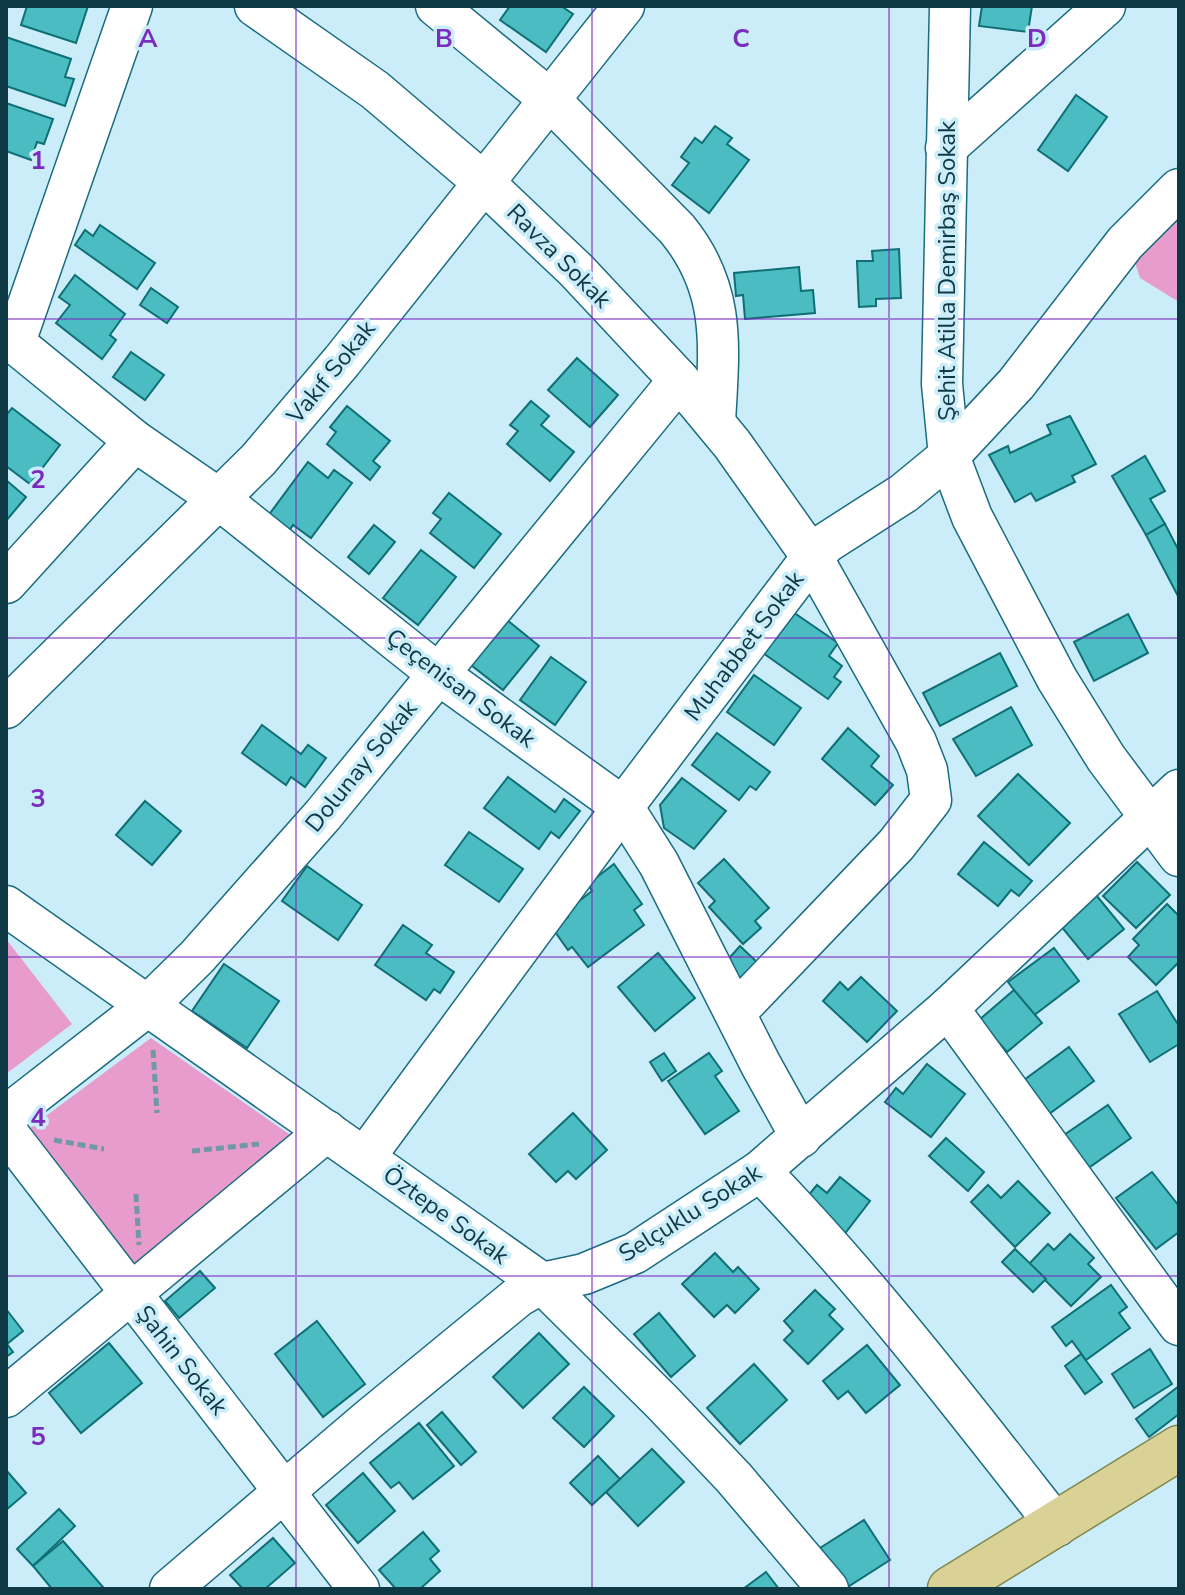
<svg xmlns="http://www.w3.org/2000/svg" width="1185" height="1595" font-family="'Nunito Sans',sans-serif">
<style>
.green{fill:#e79ccd}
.building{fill:#4bbcc2;stroke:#0f6f74;stroke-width:2}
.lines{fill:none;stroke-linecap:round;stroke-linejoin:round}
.minor-casing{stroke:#1b6b81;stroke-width:43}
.major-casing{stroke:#82884d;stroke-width:47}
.path{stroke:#7198a4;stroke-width:5;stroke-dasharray:8 4;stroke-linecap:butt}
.minor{stroke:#fff;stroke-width:40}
.major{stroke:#dad197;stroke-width:44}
.grid{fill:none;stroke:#7b2cbf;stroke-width:2;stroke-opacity:0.55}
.labels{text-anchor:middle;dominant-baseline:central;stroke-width:7;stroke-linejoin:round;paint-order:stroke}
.street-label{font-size:24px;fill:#0e3945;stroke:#caedf9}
.grid-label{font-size:26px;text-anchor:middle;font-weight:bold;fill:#7b2cbf;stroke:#caedf9;stroke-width:7;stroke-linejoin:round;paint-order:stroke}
</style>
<rect width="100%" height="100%" fill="#caedf9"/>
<g class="green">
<polygon points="1179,205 1179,302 1140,278 1134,259"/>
<polygon points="6,939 72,1024 6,1074"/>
<polygon points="151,1038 299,1141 137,1274 23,1133"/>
</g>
<g class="building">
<polygon points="27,6 88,6 76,43 21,25"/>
<polygon points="510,6 561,6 573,14 546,52 500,20"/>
<polygon points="982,6 1032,6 1028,32 979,26"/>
<polygon points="6,37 71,59 65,77 74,79 65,106 6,86"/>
<polygon points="1076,95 1107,117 1068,171 1038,150"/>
<polygon points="6,103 53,119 44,144 37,142 31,160 6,151"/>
<polygon points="715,126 732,138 727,144 749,160 709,213 672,185 689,163 681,157 695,138 702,143"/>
<polygon points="100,225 155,263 137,289 75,245 85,230 93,236"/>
<polygon points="899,249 901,298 876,299 876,306 859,307 857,261 873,261 872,251"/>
<polygon points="799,267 801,291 813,290 815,313 745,319 743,295 736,296 734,273"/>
<polygon points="75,275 125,314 110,335 116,340 102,359 56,323 70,305 59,297"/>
<polygon points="151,288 178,307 167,323 140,305"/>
<polygon points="131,352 164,375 145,400 113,377"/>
<polygon points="577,358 618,395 590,427 548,390"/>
<polygon points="531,401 549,416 541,425 574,452 550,481 507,444 518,431 510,425"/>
<polygon points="347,406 390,441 373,461 380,467 370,480 327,444 336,432 330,427"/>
<polygon points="12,408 60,445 30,484 6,466 6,415"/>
<polygon points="1070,416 1096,464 1072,476 1075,482 1036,501 1031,493 1015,502 989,455 1008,446 1010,453 1051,434 1047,425"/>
<polygon points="1145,456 1165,491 1150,499 1165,524 1146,535 1112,476"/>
<polygon points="308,462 328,478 334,470 352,483 311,538 293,525 289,531 268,516"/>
<polygon points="6,480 26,497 6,521"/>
<polygon points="449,493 501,534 474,568 430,533 441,519 433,513"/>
<polygon points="1165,524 1179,551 1179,598 1146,535"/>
<polygon points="374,525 395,542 369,574 348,557"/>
<polygon points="421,550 456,577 418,625 383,598"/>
<polygon points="793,612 838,643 829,656 842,666 834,677 841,682 828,699 763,653"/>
<polygon points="1128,614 1148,653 1094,681 1074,642"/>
<polygon points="507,620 539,646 503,690 471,665"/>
<polygon points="1000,653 1017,686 940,726 923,693"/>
<polygon points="551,657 586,682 555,725 520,700"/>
<polygon points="754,675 801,708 774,745 727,712"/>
<polygon points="1011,707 1032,745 976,776 953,739"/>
<polygon points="262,725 301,754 308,745 326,758 305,787 291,777 286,785 242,753"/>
<polygon points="848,728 879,756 871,766 893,785 875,805 822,759"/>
<polygon points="717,733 770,772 756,790 750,786 739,800 692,765"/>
<polygon points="1018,774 1070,823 1029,865 978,816"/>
<polygon points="508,777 555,812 564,799 580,811 559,838 551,832 539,849 484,808"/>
<polygon points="682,778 726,811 694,849 664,828 660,805"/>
<polygon points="145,801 181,831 152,865 116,835"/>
<polygon points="469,832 523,869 499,902 445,865"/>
<polygon points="984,842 1032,881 1019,896 1011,890 998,906 958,874"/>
<polygon points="724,859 769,908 755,921 761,928 743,944 709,907 715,901 698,883"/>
<polygon points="1137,862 1170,895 1136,928 1103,896"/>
<polygon points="614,864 642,904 634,910 644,925 588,967 572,947 568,950 553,929 568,917 565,912 592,891 588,884"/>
<polygon points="307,866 362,905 338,940 282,901"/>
<polygon points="1096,895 1124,929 1088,959 1060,925"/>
<polygon points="1167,904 1179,916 1179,962 1156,985 1128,957 1139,945 1133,939"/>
<polygon points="403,925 432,945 426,953 454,972 440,993 434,989 426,1000 375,965"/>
<polygon points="740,946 758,963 741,982 723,965"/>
<polygon points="1054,948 1079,981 1033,1016 1008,982"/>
<polygon points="658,953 695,998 655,1031 618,987"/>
<polygon points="224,964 279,1001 247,1048 192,1011"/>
<polygon points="861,977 897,1011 867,1042 823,1001 840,982 848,990"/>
<polygon points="1014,990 1042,1023 1007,1052 979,1020"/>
<polygon points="1157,991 1179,1026 1179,1044 1150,1062 1119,1014"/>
<polygon points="1069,1047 1094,1081 1049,1114 1024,1080"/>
<polygon points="664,1053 676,1071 662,1081 650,1062"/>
<polygon points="709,1053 722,1071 715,1076 739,1111 705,1134 668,1081"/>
<polygon points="927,1064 965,1094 931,1137 885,1102 896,1088 903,1094"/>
<polygon points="1108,1105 1131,1138 1087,1169 1064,1135"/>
<polygon points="573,1113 607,1150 576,1179 568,1171 556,1182 529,1154"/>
<polygon points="946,1138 984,1172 968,1191 929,1156"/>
<polygon points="1152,1172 1179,1206 1179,1232 1156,1249 1116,1198"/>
<polygon points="840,1177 870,1201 843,1236 802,1203 817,1185 827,1193"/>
<polygon points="1018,1181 1050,1213 1015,1247 971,1202 988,1185 1001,1198"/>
<polygon points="1070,1234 1094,1258 1088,1264 1101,1277 1071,1306 1029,1264 1048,1244 1054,1250"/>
<polygon points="1015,1249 1046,1279 1033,1292 1002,1262"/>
<polygon points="715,1253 733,1272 738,1267 759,1289 735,1313 727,1305 714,1317 682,1284"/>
<polygon points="200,1271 215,1288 179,1318 165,1301"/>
<polygon points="1111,1285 1127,1307 1119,1313 1130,1328 1086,1360 1072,1341 1066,1346 1052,1327"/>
<polygon points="815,1290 835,1309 829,1315 843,1329 808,1364 784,1340 793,1331 784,1321"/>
<polygon points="6,1309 23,1331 7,1344 13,1352 6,1357"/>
<polygon points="659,1313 695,1356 671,1377 634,1334"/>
<polygon points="317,1321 365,1384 323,1417 275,1354"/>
<polygon points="539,1333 569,1364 523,1408 493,1377"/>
<polygon points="109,1343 142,1383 81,1433 49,1393"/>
<polygon points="867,1345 900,1385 866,1413 848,1391 838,1399 823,1381"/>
<polygon points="1150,1349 1172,1384 1134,1408 1112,1374"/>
<polygon points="1081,1354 1102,1382 1085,1394 1065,1366"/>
<polygon points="754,1364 787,1400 740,1444 707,1408"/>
<polygon points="1179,1386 1179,1414 1149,1437 1136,1419"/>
<polygon points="584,1387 614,1416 584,1447 553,1418"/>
<polygon points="442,1412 476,1452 461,1465 427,1425"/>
<polygon points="419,1423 454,1466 413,1499 399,1482 391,1488 370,1463"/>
<polygon points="652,1449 684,1482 638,1526 606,1492"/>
<polygon points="598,1456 620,1479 592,1505 570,1483"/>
<polygon points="6,1470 26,1493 6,1510"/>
<polygon points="363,1473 395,1511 358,1543 326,1505"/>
<polygon points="59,1509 75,1526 33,1566 17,1549"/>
<polygon points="864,1520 890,1560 846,1588 820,1548"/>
<polygon points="423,1532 439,1551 430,1559 440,1571 420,1589 396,1589 379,1570"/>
<polygon points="273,1538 295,1563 265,1589 243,1589 230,1575"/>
<polygon points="63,1541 103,1587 100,1589 52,1589 33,1566"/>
<polygon points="766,1572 779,1589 743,1589"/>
</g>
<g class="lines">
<g class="minor-casing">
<g id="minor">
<polyline points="255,6 375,90 483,182 576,270 679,380 732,444 812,557 916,742 927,770 931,800 896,845 735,1013"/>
<path d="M436,6L548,98L677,229C727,290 719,348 715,422"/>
<polyline points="950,6 942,384 949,456 972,517 1057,679 1106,758 1179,856"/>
<polyline points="946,148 1105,6"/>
<polyline points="6,336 135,441 219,499 437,673 623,807 659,864 761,1065 801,1137"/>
<polyline points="15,342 132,6"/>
<polyline points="6,583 135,441"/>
<polyline points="6,708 258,460 342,361 624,6"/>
<polyline points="6,906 542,1283 662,1402 734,1478 828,1589"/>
<polyline points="948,1008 1179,1325"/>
<polyline points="6,1116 146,1007 197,957 323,815 679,380"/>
<polyline points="6,1131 359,1589"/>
<polyline points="365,1157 623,807 812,557 826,543 904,493 949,456 1016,384 1125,243 1179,189"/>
<path d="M760,1171C867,1281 962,1405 1057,1526"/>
<polyline points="6,1397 327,1131"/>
<polyline points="170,1589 368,1420 519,1296 542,1283 584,1274 635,1253 760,1171 948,1008 1179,790"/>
</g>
</g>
<g class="major-casing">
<polyline id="major" points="950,1589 1179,1448"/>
</g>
<g class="path">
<polyline points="153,1050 157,1113"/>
<polyline points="54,1140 104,1149"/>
<polyline points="192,1151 259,1144"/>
<polyline points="136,1194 139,1245"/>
</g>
<use href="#minor" class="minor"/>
<use href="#major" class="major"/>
</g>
<path class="grid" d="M296,6V1589M592,6V1589M889,6V1589M6,319H1179M6,638H1179M6,957H1179M6,1276H1179"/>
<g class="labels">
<g class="street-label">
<text transform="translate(559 256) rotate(45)">Ravza Sokak</text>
<text transform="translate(947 271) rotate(-90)">Şehit Atilla Demirbaş Sokak</text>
<text transform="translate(331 372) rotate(-51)">Vakıf Sokak</text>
<text transform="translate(744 646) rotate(-53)">Muhabbet Sokak</text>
<text transform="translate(461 688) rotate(37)">Çeçenisan Sokak</text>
<text transform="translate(361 766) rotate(-51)">Dolunay Sokak</text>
<text transform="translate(690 1213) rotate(-32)">Selçuklu Sokak</text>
<text transform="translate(446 1215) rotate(36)">Öztepe Sokak</text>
<text transform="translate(182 1360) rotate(52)">Şahin Sokak</text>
</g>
</g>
<g class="grid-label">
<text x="148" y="47">A</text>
<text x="444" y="47">B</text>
<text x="741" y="47">C</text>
<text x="1037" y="47">D</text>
<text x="38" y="169">1</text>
<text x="38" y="488">2</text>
<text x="38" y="807">3</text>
<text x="38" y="1126">4</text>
<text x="38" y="1445">5</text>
</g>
<rect width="1185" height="1595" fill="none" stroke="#0e3945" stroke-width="16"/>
</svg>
